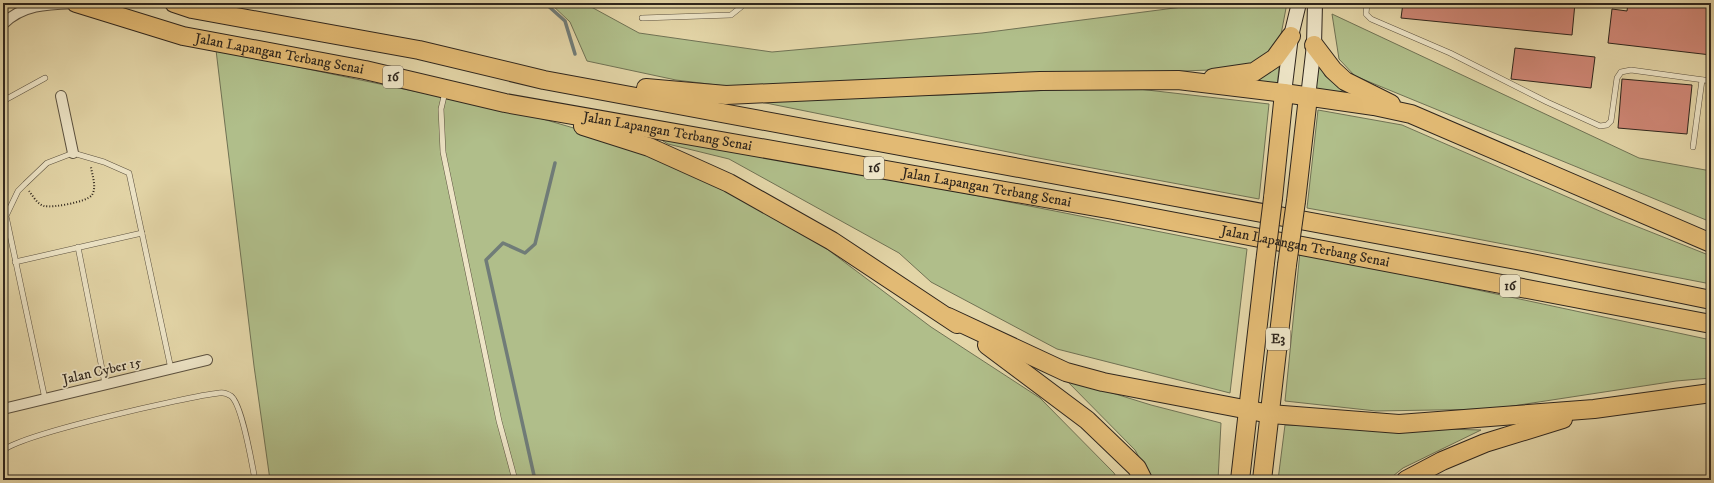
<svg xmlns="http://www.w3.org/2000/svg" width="1714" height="483" font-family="'IM FELL DW Pica',serif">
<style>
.green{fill:#b0be8a;stroke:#707254}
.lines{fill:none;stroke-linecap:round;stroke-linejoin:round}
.stream{stroke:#707c78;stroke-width:3.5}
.building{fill:#cf8776;stroke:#2f261d}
.lane-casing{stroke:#5c5240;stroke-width:6}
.street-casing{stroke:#5c5240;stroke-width:12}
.secondary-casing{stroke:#2f261d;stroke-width:16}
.highway-casing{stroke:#2f261d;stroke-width:20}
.path{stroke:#2f261d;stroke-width:2;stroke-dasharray:1 2;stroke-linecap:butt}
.lane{stroke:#ede4c6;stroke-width:5}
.street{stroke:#ede4c6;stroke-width:10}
.secondary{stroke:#ede4c6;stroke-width:14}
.highway{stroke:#e2ba74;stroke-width:18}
.highway-bridge-casing{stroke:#2f261d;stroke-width:20;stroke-linecap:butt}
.highway-bridge{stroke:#e2ba74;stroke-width:18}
.labels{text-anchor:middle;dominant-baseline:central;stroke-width:3.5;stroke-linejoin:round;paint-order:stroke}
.shield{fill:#ede4c6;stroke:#685f50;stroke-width:1}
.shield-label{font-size:13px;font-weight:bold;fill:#2f261d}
.street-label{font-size:14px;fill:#2f261d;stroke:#ede4c6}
</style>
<rect width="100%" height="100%" fill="#e3d5a7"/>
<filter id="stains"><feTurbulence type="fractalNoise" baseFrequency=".005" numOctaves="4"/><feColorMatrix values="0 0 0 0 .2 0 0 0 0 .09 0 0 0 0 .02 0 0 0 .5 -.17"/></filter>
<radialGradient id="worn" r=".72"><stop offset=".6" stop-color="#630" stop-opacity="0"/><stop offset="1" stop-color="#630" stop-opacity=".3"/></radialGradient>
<g class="green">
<polygon points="550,3 584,3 639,33 772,52 982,33 1213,3 1287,3 1279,45 1258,62 1238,69 733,87 676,80 587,61 570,22"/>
<polygon points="1332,14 1639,158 1711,171 1711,222 1355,76 1339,59"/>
<polygon points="216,50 529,115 639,147 791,222 931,327 1040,398 1114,473 1118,480 270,480 254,366"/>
<polygon points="1280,59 1277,86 1249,79"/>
<polygon points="1318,59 1325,76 1341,90 1370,103 1315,92"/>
<polygon points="1121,87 1269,104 1259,199 1033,157 746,99 944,95"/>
<polygon points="1318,110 1402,125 1618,219 1711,256 1711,284 1446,233 1307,208"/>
<polygon points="670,135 1247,249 1230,393 1057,349 931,282 899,253 729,159 668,144 663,141 662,137"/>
<polygon points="1300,252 1711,340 1711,378 1676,381 1493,409 1376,411 1285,401"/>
<polygon points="1064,378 1151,405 1221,423 1218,480 1152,480 1135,450"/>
<polygon points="1285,425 1481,430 1403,468 1388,480 1278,480"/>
</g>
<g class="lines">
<g class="stream">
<polyline points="545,3 565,21 575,54"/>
<polyline points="535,480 486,260 503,243 525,253 535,244 555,163"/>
</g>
</g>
<g class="building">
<polygon points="1403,3 1575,3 1572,35 1401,18"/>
<polygon points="1628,3 1711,3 1711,55 1608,43 1612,9 1627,11"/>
<polygon points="1515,48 1595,57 1591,88 1511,79"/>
<polygon points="1622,79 1692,85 1687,134 1618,128"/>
</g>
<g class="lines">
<g class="lane-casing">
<g id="lane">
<polyline points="1367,3 1366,14 1371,19 1450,53 1547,102 1600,126 1607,125 1611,121 1617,78 1621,72 1631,70 1711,81"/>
<polyline points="642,18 731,15 741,7 741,3"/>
<polyline points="445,92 441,109 443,152 499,421 515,480"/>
<polyline points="3,101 45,78"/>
<polyline points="1693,147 1702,80"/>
<polyline points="78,247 105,384"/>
<polyline points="15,262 142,233"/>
<polyline points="45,399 6,216 18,191 25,184 47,163 73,153 104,162 129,173 171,369"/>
<path d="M3,451C17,435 190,396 219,393C223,392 228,394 231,396C242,404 252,464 255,480"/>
<polyline points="3,470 5,480"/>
</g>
</g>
<g class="street-casing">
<g id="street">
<path d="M3,24C23,4 49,4 76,3"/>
<polyline points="61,96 73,153"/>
<polyline points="3,409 207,360"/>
</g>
</g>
<g class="secondary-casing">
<g id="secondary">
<polyline points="1284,93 1291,36 1299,3"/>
<polyline points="1308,97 1314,45 1315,3"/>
</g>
</g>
<g class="highway-casing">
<g id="highway">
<path id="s1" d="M76,3L183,36L365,70L505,103L1113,210L1711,324"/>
<polyline points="174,3 192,9 419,50 544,80 1527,262 1711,300"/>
<polyline points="1314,45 1333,70 1345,81 1391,104"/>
<polyline points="1213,78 1254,72 1275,58 1291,36"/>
<polyline points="646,88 726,95 1040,81 1178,80 1284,93 1374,106 1411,114 1711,243"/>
<polyline points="583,126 649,147 729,183 832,241 957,324"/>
<polyline points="1273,198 1284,93"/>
<polyline points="1296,201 1308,97"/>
<polyline points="948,317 1066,372 1103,382 1270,414 1399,424 1594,409 1711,393"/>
<polyline points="987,345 1087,420 1137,468 1143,480"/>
<polyline points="1240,480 1265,263"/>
<polyline points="1262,480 1287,265"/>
<polyline points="1406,480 1442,461 1485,443 1563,419"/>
</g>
</g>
<path class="path" d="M29,191C33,196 37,204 44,206C53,208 87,202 92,195C97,187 92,175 91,167"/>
<use href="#lane" class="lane"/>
<use href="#street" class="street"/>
<use href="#secondary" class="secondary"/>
<use href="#highway" class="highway"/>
<g class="highway-bridge-casing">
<g id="highway-bridge">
<polyline points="1265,263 1273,198"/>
<polyline points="1287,265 1296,201"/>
</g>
</g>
<use href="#highway-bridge" class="highway-bridge"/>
</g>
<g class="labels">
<g class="shield">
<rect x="383" y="66" width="20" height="22" rx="3"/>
<rect x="864" y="157" width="20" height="22" rx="3"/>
<rect x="1500" y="275" width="20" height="22" rx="3"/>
<rect x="1266" y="328" width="24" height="22" rx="3"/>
</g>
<g class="shield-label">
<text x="393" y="77">16</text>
<text x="874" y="168">16</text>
<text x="1510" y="286">16</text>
<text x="1278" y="339">E3</text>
</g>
<g class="street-label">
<text stroke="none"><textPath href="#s1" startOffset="210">Jalan Lapangan Terbang Senai</textPath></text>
<text stroke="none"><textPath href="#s1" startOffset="606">Jalan Lapangan Terbang Senai</textPath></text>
<text stroke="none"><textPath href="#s1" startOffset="930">Jalan Lapangan Terbang Senai</textPath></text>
<text stroke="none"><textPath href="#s1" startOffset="1254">Jalan Lapangan Terbang Senai</textPath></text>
<text transform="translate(102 371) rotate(-13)">Jalan Cyber 15</text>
</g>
</g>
<rect width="1714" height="483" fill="none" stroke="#e3d5a7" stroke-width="16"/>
<rect x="4" y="4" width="1706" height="475" fill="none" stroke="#2f261d" stroke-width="2"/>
<rect x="8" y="8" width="1698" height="467" fill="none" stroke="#2f261d"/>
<rect width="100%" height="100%" filter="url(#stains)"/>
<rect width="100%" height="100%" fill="url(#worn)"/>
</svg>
